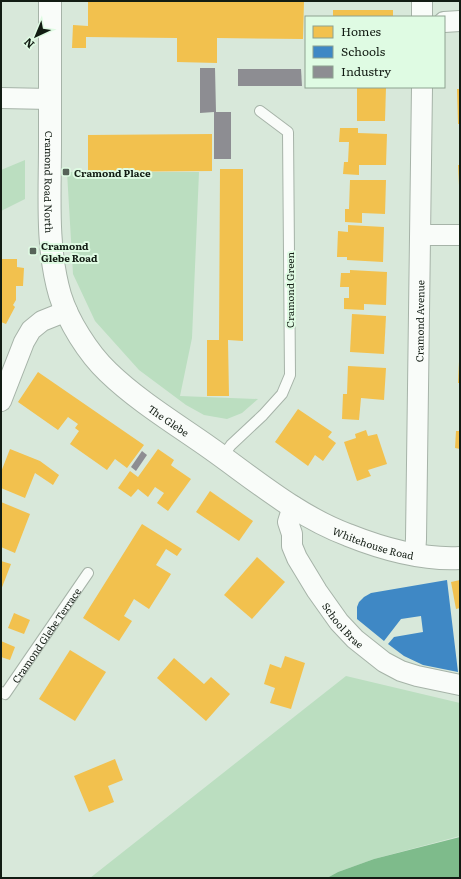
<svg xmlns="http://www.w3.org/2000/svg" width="461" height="879" font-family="Literata,serif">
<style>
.green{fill:#bbdec0}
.water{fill:#7ebb8b}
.homes{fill:#f2c14e}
.schools{fill:#3f88c5}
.industry{fill:#8d8d92}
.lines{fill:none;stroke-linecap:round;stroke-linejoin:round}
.service-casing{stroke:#a6b3a8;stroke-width:12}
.minor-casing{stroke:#a6b3a8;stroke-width:22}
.tertiary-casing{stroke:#a6b3a8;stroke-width:24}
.service{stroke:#f9fcf9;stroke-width:10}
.minor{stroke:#f9fcf9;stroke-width:20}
.tertiary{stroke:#f9fcf9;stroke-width:22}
.poi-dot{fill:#576359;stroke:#dffbe3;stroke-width:1.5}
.labels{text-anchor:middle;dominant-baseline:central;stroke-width:4;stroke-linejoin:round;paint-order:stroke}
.poi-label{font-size:10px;font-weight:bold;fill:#121c13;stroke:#dffbe3;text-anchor:start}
.street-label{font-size:10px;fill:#121c13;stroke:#dffbe3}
</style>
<rect width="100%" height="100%" fill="#d8e8da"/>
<g class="green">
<polygon points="25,160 25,199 1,211 1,170"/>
<polygon points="67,172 199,172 192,338 180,396 258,399 242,413 227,419 204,415 186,405 139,370 95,321 73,274"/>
<polygon points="346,676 460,703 460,836 374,859 338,872 327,878 90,878"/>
</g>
<polygon class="water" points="460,837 460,878 327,878 338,872 374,859"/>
<g class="homes">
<polygon points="88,1 304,1 303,39 217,38 217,63 177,62 177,38 86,37 86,48 72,48 73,25 88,26"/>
<rect x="333" y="10" width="60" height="7"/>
<polygon points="357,87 386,87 385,121 357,121"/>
<polygon points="457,89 460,89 460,124 458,124"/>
<polygon points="340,128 358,128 358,133 387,134 386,165 359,165 359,175 343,174 344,162 348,162 349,142 339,142"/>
<polygon points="212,134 212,171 88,172 88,135"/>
<polygon points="458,165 460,165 460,185 459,185"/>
<polygon points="220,169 243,169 243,341 228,340 229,396 207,396 207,340 219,340"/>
<polygon points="350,180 386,180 385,214 362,213 362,223 345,222 345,209 349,209"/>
<polygon points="348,225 384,227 383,262 347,260 347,257 337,257 338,231 348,232"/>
<polygon points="1,259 17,259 17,267 24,268 23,286 16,286 16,300 13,305 15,307 6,324 1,322"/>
<polygon points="350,270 387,272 386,305 364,304 364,310 344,309 344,298 349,298 349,287 340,287 341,273 350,273"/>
<polygon points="352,314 386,316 384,354 350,352"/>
<polygon points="459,362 460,362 460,383 458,383"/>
<polygon points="348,366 386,368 384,400 361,398 359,420 342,419 343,394 347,394"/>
<polygon points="38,372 144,445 127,468 115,459 107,470 70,444 79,431 75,428 78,424 68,417 58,430 18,402"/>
<polygon points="298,409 332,432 328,437 336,443 323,461 315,455 308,466 275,442"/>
<polygon points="366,430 368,436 377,434 387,464 368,470 371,476 357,481 344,442 356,438 355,434"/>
<polygon points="456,431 460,431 460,449 455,448"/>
<polygon points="10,449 40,461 59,475 53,485 35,473 25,498 1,488 1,472"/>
<polygon points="158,449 174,460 171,465 172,466 191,479 168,511 157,503 164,493 155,487 148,497 138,489 131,497 118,488 130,471 138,477"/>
<polygon points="210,491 253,521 239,541 196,512"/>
<polygon points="1,502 30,514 15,553 1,547"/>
<polygon points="142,524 182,549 177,556 166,549 156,565 171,574 149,609 134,599 124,616 132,621 119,641 83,618"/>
<polygon points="257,557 285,582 252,619 224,595"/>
<polygon points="1,561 11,564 1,590"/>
<polygon points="460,580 460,608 456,609 451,582"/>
<polygon points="14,613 30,620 24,634 8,628"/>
<polygon points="1,641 15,647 10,660 1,657"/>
<polygon points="70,650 106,672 75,721 39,699"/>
<polygon points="285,656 305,663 291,709 270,703 275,688 264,684 270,664 281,668"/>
<polygon points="174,658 204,684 211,677 230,694 206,721 157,678"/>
<polygon points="115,759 123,780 108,786 114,802 89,812 74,776"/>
</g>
<polygon class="schools" points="447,580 458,672 423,665 404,656 388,644 394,637 423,632 421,616 401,619 384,641 357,619 357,607 359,602 364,597 371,593"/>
<g class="industry">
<polygon points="200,68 215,68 216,112 231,112 231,159 214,159 214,112 200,113"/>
<polygon points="238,69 301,69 302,86 238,86"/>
<polygon points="142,451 147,455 136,471 131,467"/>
</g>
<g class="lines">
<g class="service-casing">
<g id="service">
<polyline points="222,457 231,445 263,415 282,394 290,375 288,132 260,111"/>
<path id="s1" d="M1,692L5,694L88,573"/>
</g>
</g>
<g class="minor-casing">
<g id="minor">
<polyline points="422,17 422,1"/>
<polyline points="444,22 460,21"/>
<polyline points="1,98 50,99"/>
<polyline points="421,235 460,235"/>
<polyline points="1,401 24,342 31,330 42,321 67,311"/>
<path id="s2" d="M293,506L288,522L292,534V546L297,558L317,591L339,622L355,639L384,662L401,671L417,676L460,685"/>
<path id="s3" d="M415,554L416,539L422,87"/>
</g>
</g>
<g class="tertiary-casing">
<g id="tertiary">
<path id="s4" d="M50,1C50,49 50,97 50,144C50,194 46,247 60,295C68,321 88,353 108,372C138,401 176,424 210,448C254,479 297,516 348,535C383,549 422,560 460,558"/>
</g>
</g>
<use href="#service" class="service"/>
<use href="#minor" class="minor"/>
<use href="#tertiary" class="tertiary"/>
</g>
<g class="poi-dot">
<rect x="62" y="168" width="8" height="8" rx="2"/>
<rect x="29" y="247" width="8" height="8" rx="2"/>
</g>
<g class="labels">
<g class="poi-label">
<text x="74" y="172">Cramond Place</text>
<text x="41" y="245">Cramond<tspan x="41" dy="12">Glebe Road</tspan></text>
</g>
<g class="street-label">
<text stroke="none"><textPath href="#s4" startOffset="181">Cramond Road North</textPath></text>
<text transform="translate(289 290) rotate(-90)">Cramond Green</text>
<text stroke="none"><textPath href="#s3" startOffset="233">Cramond Avenue</textPath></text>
<text stroke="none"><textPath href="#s4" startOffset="464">The Glebe</textPath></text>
<text stroke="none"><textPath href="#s4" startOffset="704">Whitehouse Road</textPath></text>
<text stroke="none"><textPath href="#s2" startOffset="136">School Brae</textPath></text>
<text stroke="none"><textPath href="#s1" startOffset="76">Cramond Glebe Terrace</textPath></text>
</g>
</g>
<rect width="461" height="879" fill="none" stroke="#121c13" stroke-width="4"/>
<rect x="305" y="16" width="140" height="72" fill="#dffbe3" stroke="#8da290"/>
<rect x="313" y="26" width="20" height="12" fill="#f2c14e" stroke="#8da290"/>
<text x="341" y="36" font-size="12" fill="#121c13">Homes</text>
<rect x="313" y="46" width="20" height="12" fill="#3f88c5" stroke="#8da290"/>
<text x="341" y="56" font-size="12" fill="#121c13">Schools</text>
<rect x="313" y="66" width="20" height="12" fill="#8d8d92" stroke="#8da290"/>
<text x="341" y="76" font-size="12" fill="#121c13">Industry</text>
<g transform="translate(36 36) rotate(224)" stroke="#dffbe3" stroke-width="3" paint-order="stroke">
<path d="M0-3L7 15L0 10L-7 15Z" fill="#121c13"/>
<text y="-6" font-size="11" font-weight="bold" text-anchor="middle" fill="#121c13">N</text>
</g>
</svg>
